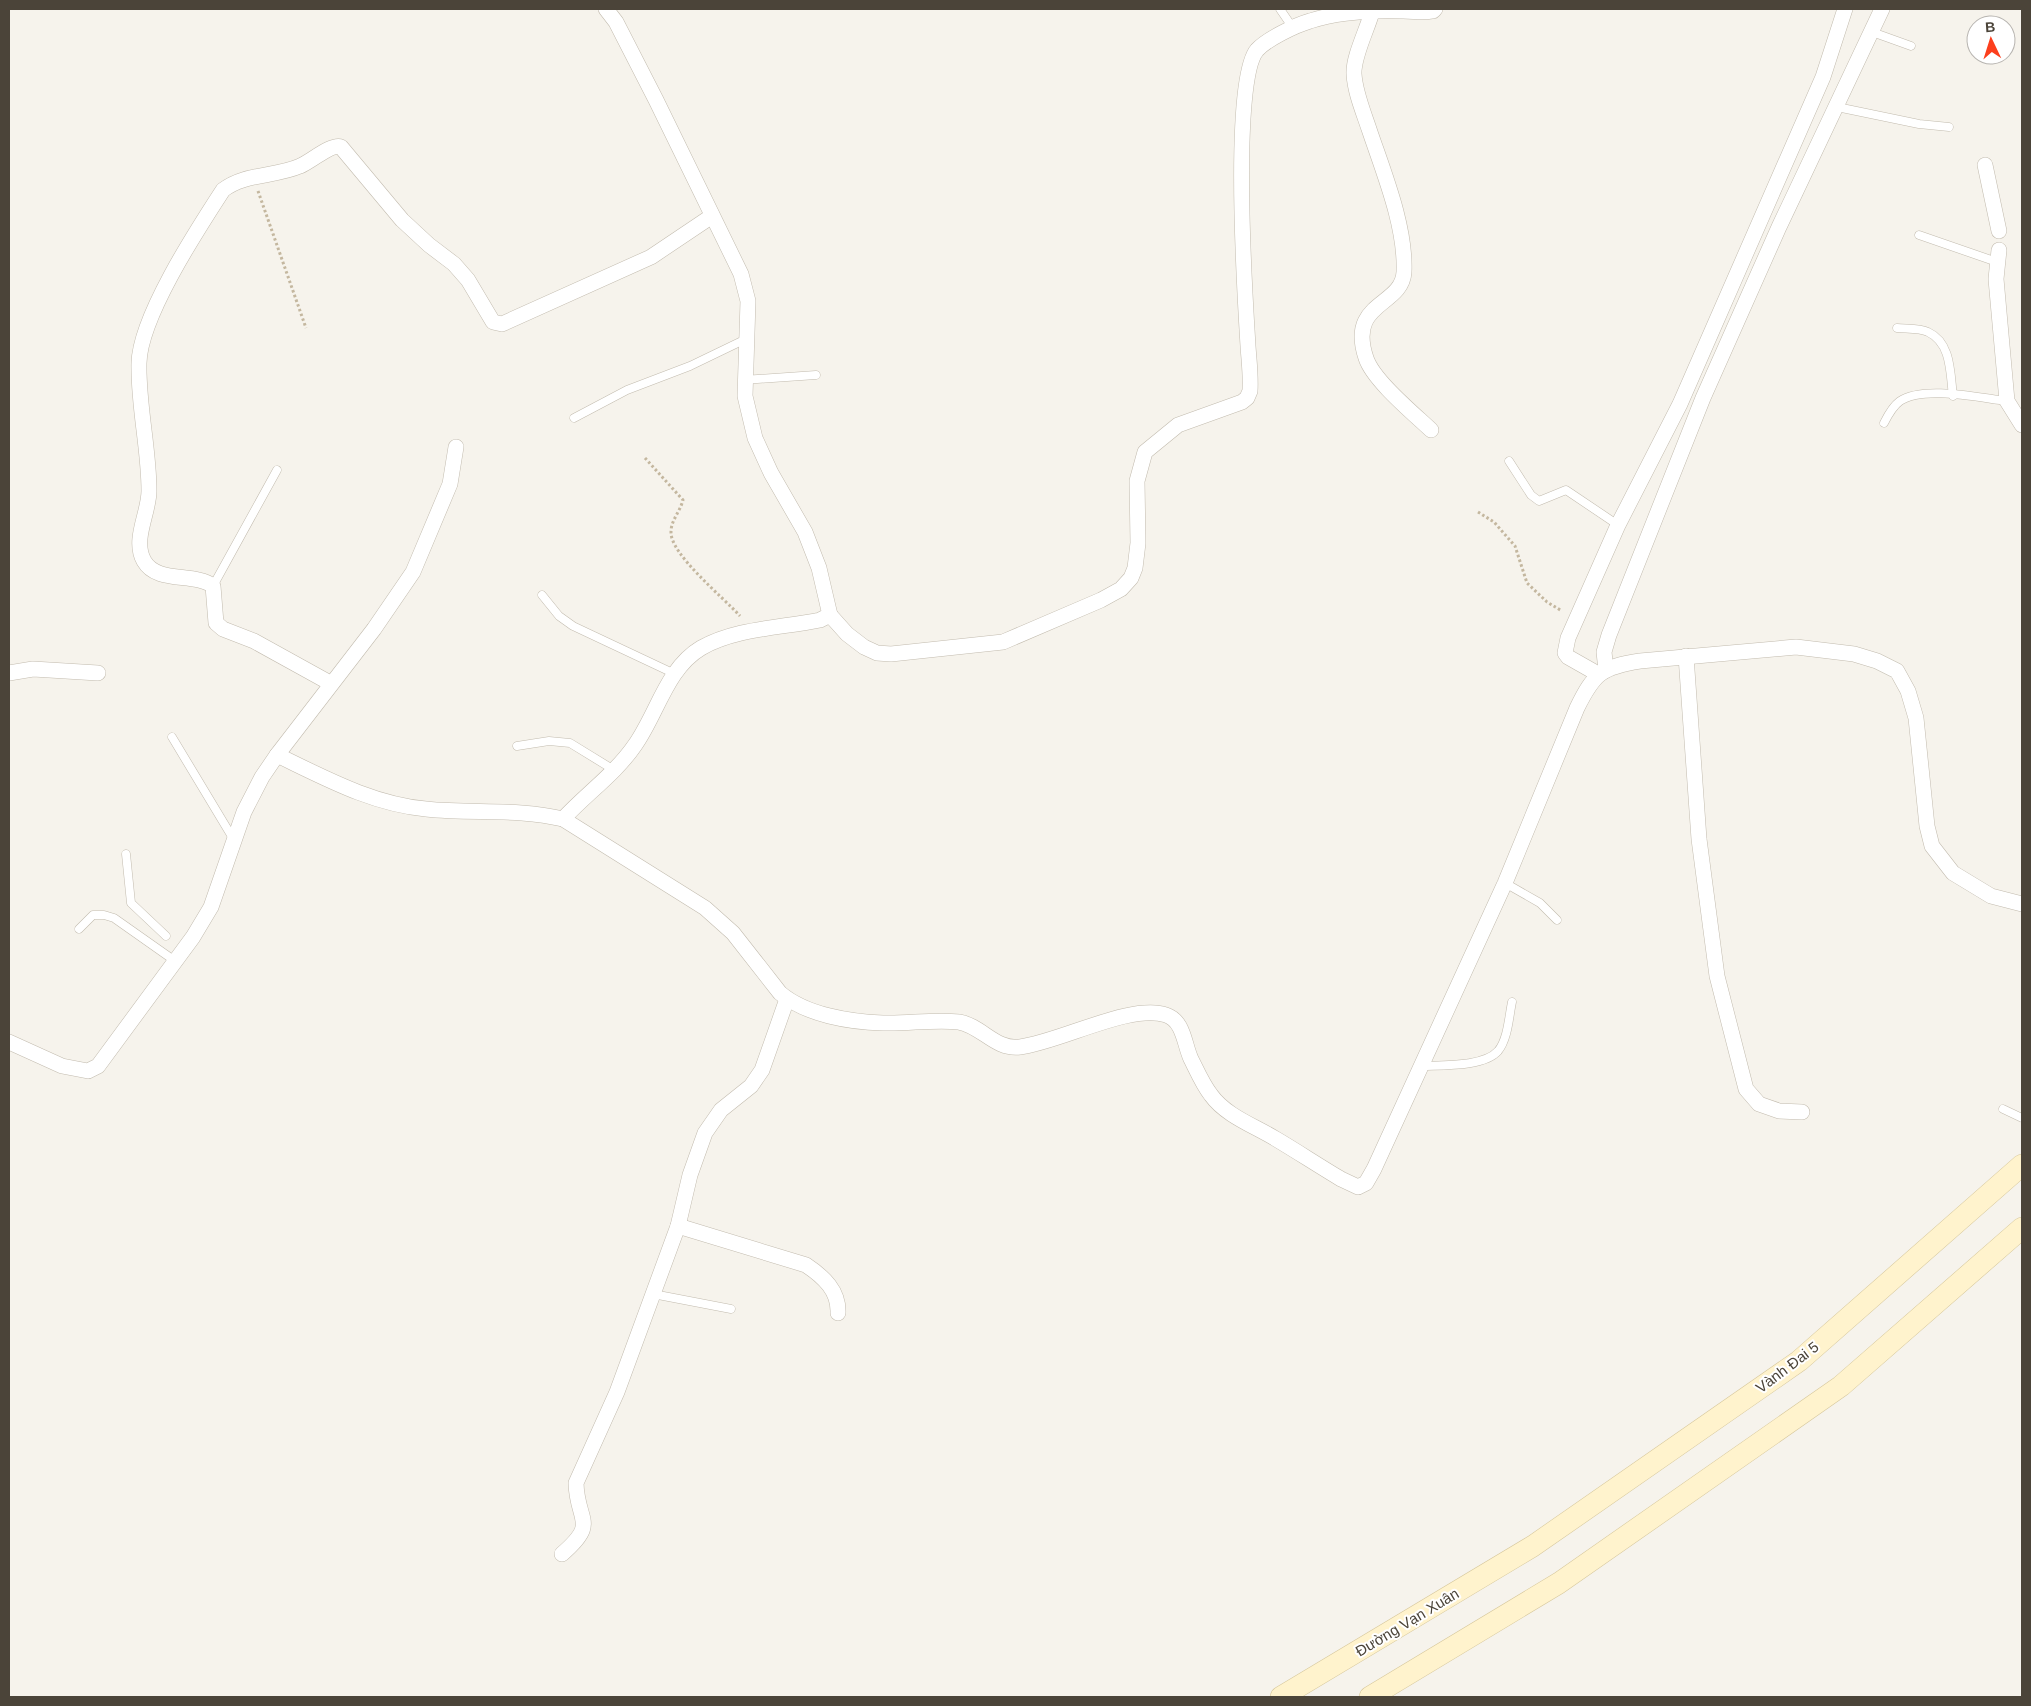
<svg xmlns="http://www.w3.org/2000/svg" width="2031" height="1706" font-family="Helvetica,sans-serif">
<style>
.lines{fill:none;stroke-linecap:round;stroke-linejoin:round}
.service-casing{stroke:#c2bbae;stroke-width:9}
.minor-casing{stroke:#c2bbae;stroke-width:16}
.secondary-casing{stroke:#d6c79b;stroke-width:22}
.path{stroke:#c4b79f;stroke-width:3;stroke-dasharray:2.5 2.5;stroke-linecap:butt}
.service{stroke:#fff;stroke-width:8}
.minor{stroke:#fff;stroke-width:15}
.secondary{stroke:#fff3cd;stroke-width:21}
.labels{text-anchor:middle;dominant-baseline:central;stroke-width:4;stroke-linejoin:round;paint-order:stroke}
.street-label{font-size:15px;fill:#4b4439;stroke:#fff}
</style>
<rect width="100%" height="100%" fill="#f6f3ec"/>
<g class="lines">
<g class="service-casing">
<g id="service">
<polyline points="1280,9 1293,28"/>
<polyline points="1872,32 1911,46"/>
<polyline points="1837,107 1919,124 1949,127"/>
<polyline points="1919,235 1997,262"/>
<path d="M1897,328C1906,329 1920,328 1928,332C1952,343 1950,374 1953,396"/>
<polyline points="744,380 816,375"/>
<polyline points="574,418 627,390 690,366 746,339"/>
<path d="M1884,423C1888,415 1893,406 1900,401C1924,385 1980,398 2007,401"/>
<polyline points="1509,461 1531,495 1539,501 1566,490 1618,525"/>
<polyline points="213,586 277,470"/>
<polyline points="542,595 559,616 573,626 675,674"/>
<polyline points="172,737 234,840"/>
<polyline points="517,746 549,741 570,743 614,770"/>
<polyline points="126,854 131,903 166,936"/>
<polyline points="1505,883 1540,903 1557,920"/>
<polyline points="79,929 93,915 104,915 114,918 175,961"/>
<path d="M1422,1066C1442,1065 1484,1067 1498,1051C1508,1039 1509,1016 1512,1002"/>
<polyline points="2003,1109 2022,1118"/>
<polyline points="653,1294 731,1309"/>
</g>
</g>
<g class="minor-casing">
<g id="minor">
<polyline points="606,9 616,22 656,100 741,274 748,301 745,396 755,438 771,473 805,532 819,568 830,615"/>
<path d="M1372,12C1367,30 1353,57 1354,74C1355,92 1363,111 1369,129C1383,171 1406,226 1404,272C1402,307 1347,301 1366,358C1373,380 1413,413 1431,430"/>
<polyline points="1985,165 1999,231"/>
<polyline points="1999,250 1996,279 2007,401 2022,425"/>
<polyline points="1686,656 1699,839 1717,976 1746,1089 1759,1104 1779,1111 1802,1112"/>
<polyline points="1606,670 1604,652 1609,635 1703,398 1779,227 1882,9"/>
<polyline points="9,673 33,669 98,673"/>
<polyline points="1598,674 1568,657 1565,653 1568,638 1618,525 1680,404 1823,77 1845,9"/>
<path d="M330,683L254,641L223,629L216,623L213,586C194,572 157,584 144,561C132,540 149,513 149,491C149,448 138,406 139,363C140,317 197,230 223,190C245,173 275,177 300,166C310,162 332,143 341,147L402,220L429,245L454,264L468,280L493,322L502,324L651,257L712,216"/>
<polyline points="277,755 374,629 413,572 450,484 456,447"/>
<path d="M563,819C586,794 616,773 635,745C657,714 667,668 701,648C736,628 781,628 820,620L830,615L847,634L864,647L877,653L891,654L1003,642L1101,600L1121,589L1131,578L1135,568L1138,543L1137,481L1145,452L1178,425L1242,402L1247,398L1250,391C1251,376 1249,361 1248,346C1245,298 1231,80 1257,50C1267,39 1296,25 1310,21C1338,12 1373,10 1403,11C1414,11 1423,13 1433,11L1435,9"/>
<path d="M9,1042L62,1066L88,1071L98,1066L193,937L211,907L244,812L262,777L277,755C325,778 372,804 426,809C472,814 518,808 563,819L705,908L733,933L780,993C806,1015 850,1022 883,1023C908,1024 934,1019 959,1022C982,1026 995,1050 1020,1047C1060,1042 1131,1003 1166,1015C1184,1021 1184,1044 1191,1059C1197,1071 1203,1085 1211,1095C1226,1116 1255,1126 1276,1139C1298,1152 1319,1166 1341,1179L1358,1187L1366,1183L1374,1169L1505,883L1577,708C1594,673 1602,667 1640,661L1796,647L1854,654L1877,661L1897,671L1908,691L1916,718L1927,826L1932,846L1953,873L1991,896L2022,904"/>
<path d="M678,1226L806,1265C824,1277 839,1291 838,1313"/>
<path d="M562,1554C599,1522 577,1522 576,1483L617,1392L678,1226L690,1175L705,1133L721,1110L751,1086L762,1070L787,999"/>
</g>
</g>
<g class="secondary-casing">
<g id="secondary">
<polyline points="1281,1697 1533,1546 1799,1361 2022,1165"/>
<polyline points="1370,1697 1559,1583 1841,1386 2022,1228"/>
</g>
</g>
<g class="path">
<polyline points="258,191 306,328"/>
<path d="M645,458L683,500C680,512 671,520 671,532C670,554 724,598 740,616"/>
<polyline points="1478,512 1494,522 1515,546 1527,583 1547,602 1562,611"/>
</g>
<use href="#service" class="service"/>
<use href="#minor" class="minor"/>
<use href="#secondary" class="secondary"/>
</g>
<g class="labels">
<g class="street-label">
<text transform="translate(1787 1367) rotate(-37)">Vành Đai 5</text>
<text transform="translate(1407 1622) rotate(-31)">Đường Vạn Xuân</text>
</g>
</g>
<rect width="2031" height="1706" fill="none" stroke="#4b4439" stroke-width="20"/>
<g transform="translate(1991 40) rotate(356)"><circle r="24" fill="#ffffff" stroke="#b7b4b0"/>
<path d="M0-4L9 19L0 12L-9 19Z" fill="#fc3f1d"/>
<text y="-8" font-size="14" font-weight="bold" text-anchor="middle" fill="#4b4439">B</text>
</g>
</svg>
